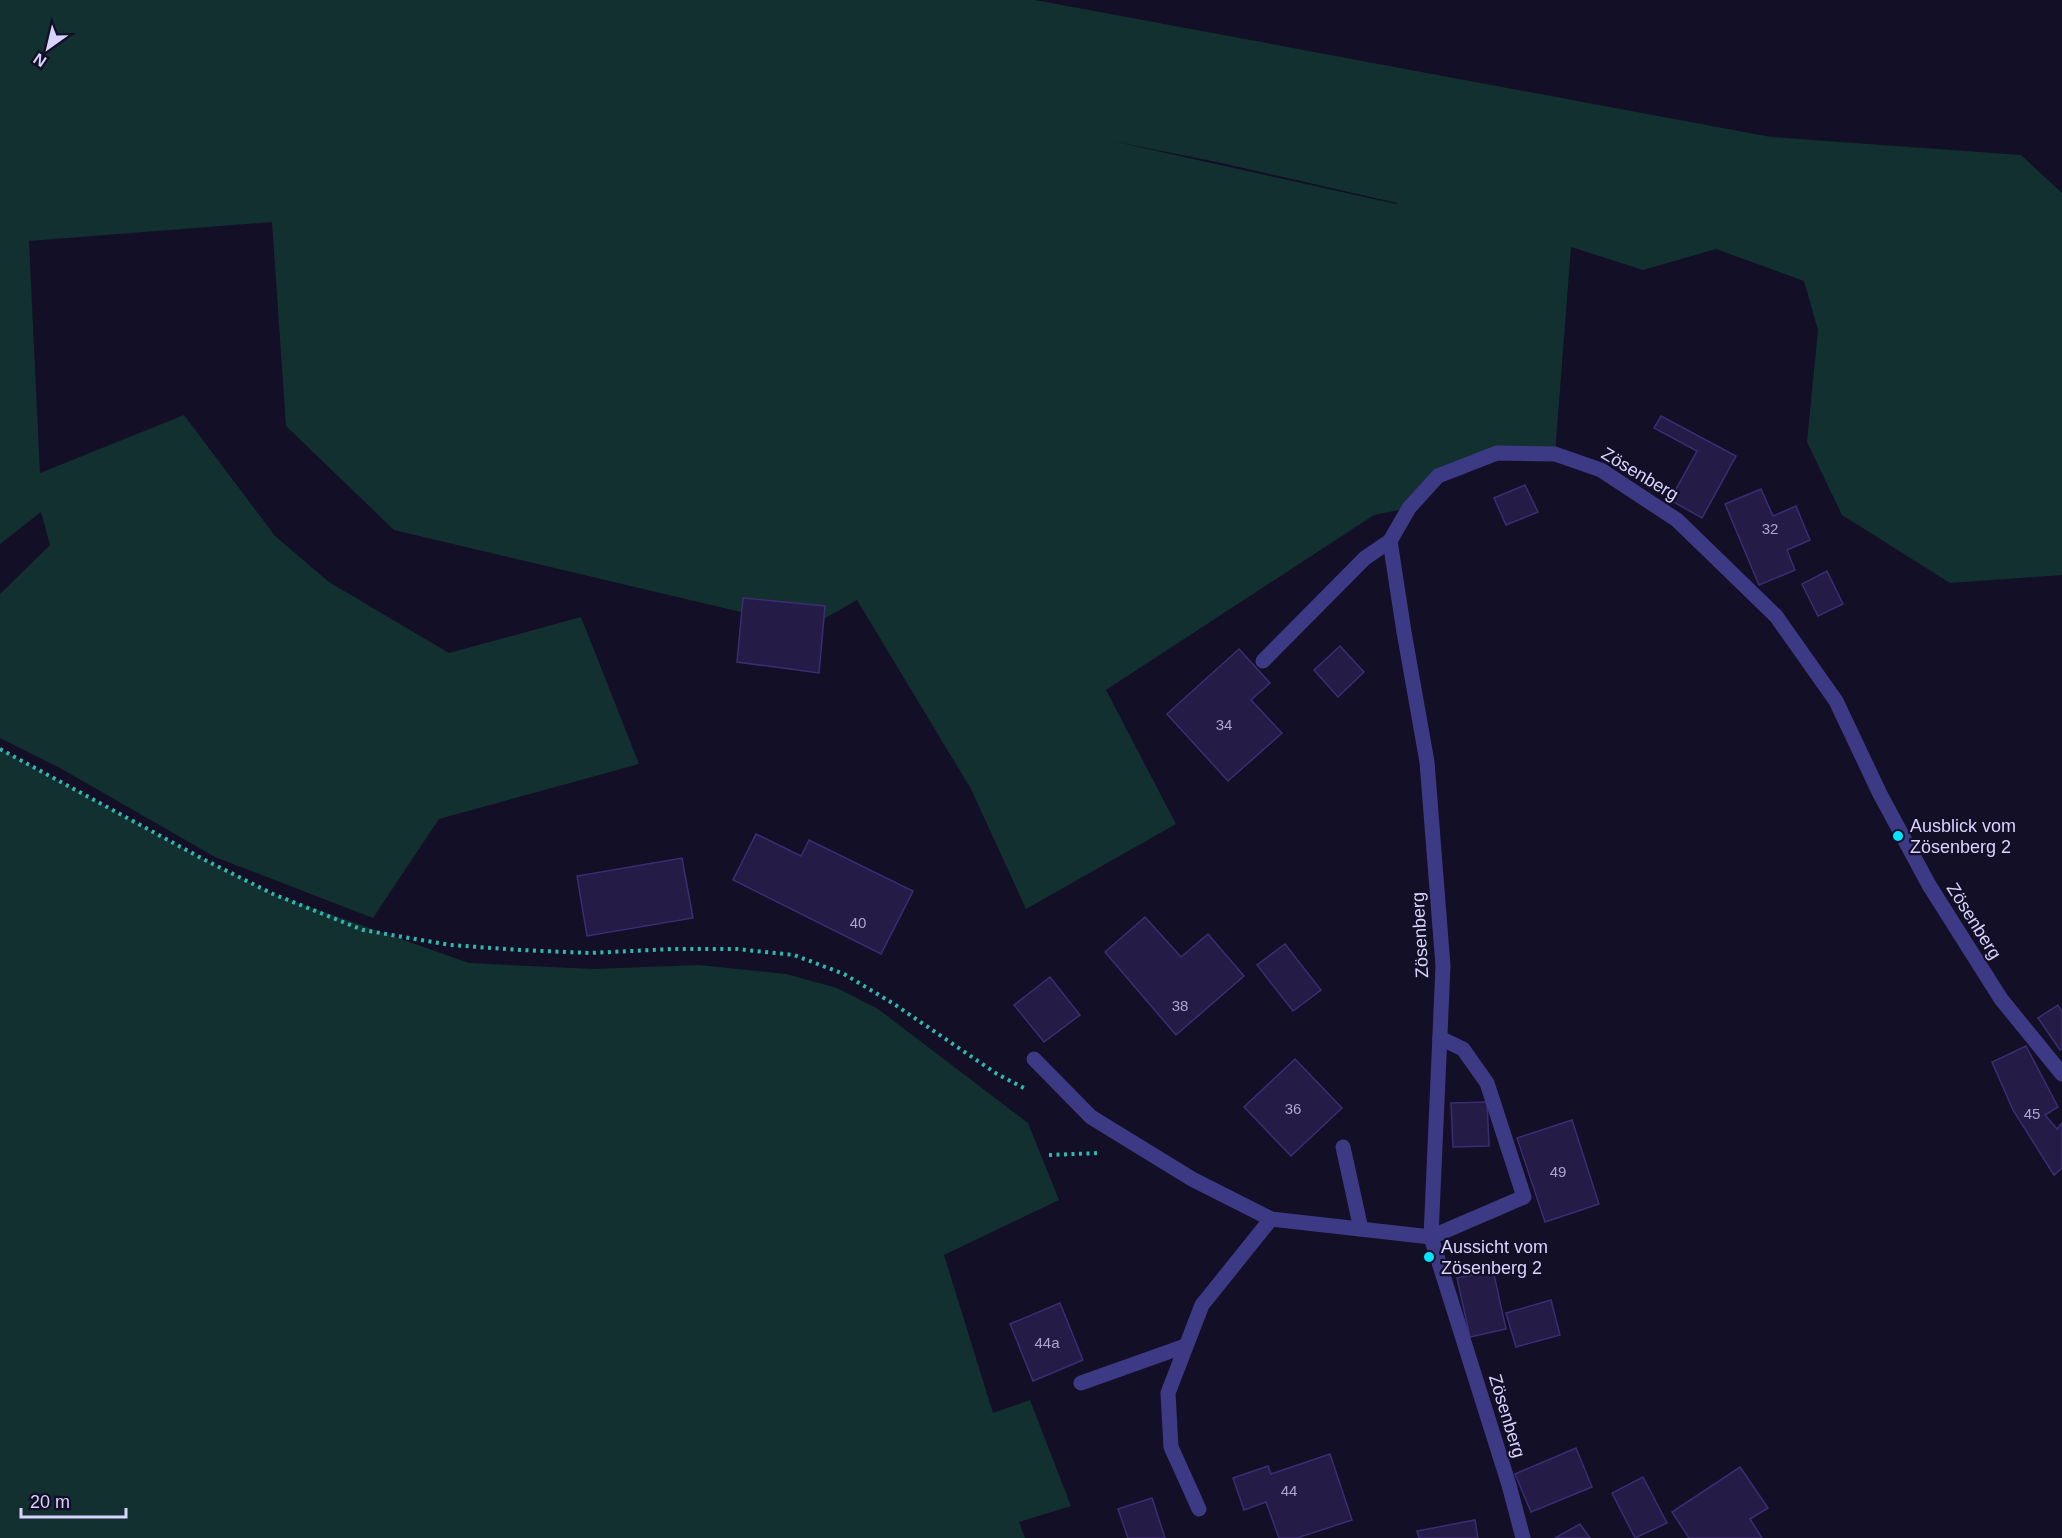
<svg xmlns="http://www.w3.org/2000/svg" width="2062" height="1538" font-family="Arial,sans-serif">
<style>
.green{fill:#12302f;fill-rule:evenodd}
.building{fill:#241b47;stroke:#3b2d73;stroke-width:1.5}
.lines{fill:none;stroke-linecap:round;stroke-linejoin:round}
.path{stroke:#2fb8b0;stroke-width:4;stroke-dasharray:3 4.5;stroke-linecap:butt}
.lane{stroke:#3d3a85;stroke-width:15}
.street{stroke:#3d3a85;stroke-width:15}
.poi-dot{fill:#00e5ff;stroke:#130f26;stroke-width:2}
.labels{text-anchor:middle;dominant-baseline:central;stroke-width:4.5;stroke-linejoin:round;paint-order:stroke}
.number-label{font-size:15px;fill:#aca6d1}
.street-label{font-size:18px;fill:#d9d4ff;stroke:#130f26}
.poi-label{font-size:18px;fill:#d9d4ff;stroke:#130f26;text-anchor:start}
</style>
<rect width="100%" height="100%" fill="#130f26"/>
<g class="green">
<path d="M0,0H1035L1771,137L2021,155L2062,193V575L1950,583L1842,515L1807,442L1818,330L1804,281L1716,249L1643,270L1571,247L1555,454L1497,453L1438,476L1409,508L1374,515L1106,690L1176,824L1026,909L971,789L857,600L808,628L394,530L286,426L272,222L29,241L40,473L184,415L275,536L329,582L449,653L581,617L639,764L439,819L373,918L215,857L60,768L0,738V594L50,545L41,512L0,544ZM1112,141L1217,162L1397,203L1396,204Z"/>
<polygon points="0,749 203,859 273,894 469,963 593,969 699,965 786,974 837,988 878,1009 1028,1123 1059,1200 944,1255 993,1413 1030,1400 1071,1506 1019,1522 1025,1538 0,1538"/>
</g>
<g class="building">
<polygon points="1661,416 1736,456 1702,518 1670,500 1697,451 1654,428"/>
<polygon points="1525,485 1538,512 1506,525 1494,498"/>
<polygon points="1761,489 1773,516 1796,506 1810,540 1787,550 1795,570 1759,585 1725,504"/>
<polygon points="1827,571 1843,604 1818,616 1802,584"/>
<polygon points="743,598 825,606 819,673 737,662"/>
<polygon points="1340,646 1364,672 1338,697 1314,670"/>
<polygon points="1239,649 1270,683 1251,700 1282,733 1228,781 1167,714"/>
<polygon points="756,834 801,856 809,840 913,891 881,954 733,880"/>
<polygon points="682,858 693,918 587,936 577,876"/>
<polygon points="1145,917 1181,957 1208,934 1244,976 1176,1035 1105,952"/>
<polygon points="1285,944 1321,990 1293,1011 1257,965"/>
<polygon points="1050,977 1080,1015 1044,1042 1014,1005"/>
<polygon points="2058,1005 2062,1012 2062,1049 2060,1050 2038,1018"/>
<polygon points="2026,1046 2058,1107 2045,1115 2057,1129 2062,1123 2062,1168 2054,1175 2013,1110 1992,1062"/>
<polygon points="1295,1059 1342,1108 1291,1156 1244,1107"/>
<polygon points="1487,1102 1489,1146 1453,1147 1451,1103"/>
<polygon points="1572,1120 1599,1204 1545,1222 1517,1138"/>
<polygon points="1493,1270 1506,1329 1470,1337 1457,1278"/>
<polygon points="1551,1300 1560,1335 1516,1347 1506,1313"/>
<polygon points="1060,1303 1083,1360 1033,1381 1010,1324"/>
<polygon points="1576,1448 1592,1487 1531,1512 1515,1474"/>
<polygon points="1330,1454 1352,1520 1297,1538 1279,1538 1266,1502 1244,1510 1233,1478 1268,1466 1271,1474"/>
<polygon points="1740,1467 1768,1508 1750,1519 1762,1538 1689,1538 1672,1512"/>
<polygon points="1643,1477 1667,1523 1635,1538 1612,1493"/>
<polygon points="1152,1498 1165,1538 1128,1538 1118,1509"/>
<polygon points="1475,1520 1478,1538 1419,1538 1417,1531"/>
<polygon points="1580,1524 1590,1538 1555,1538"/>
</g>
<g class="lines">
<g class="path">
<polyline points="0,749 203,859 273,894 363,930 450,945 520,950 590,953 672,949 737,949 794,955 844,974 894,1004 997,1074 1024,1088"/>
<polyline points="1049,1155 1099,1153"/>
</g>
<g class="lane">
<polyline points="1263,661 1365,558 1390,541"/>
<polyline points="1034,1059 1091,1117 1192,1179 1271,1219 1431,1237 1524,1197 1487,1083 1463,1049 1440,1038"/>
<polyline points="1081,1383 1185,1346"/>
<polyline points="1199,1509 1171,1447 1168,1393 1202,1305 1271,1219"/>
</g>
<g class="street">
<polyline points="1343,1147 1361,1229"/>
<polyline points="1523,1538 1509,1485 1431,1237 1443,966 1427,762 1404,632 1390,541 1409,508 1438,476 1497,453 1555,454 1601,470 1677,520 1776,616 1836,701 1880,794 1929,885 2001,999 2062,1074"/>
</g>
</g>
<g class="poi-dot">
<circle cx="1898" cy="836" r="6"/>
<circle cx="1429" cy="1257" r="6"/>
</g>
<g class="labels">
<g class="number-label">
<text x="1770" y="528">32</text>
<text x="1224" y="724">34</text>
<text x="858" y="922">40</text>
<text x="1180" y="1005">38</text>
<text x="1293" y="1108">36</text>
<text x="2032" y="1113">45</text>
<text x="1558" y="1171">49</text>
<text x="1047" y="1342">44a</text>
<text x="1289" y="1490">44</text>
</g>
<g class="street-label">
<text transform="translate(1640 474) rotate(31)">Zösenberg</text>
<text transform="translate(1974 921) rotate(58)">Zösenberg</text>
<text transform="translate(1420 935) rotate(-93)">Zösenberg</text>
<text transform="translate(1507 1416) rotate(73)">Zösenberg</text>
</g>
<g class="poi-label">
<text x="1910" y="826">Ausblick vom<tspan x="1910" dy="21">Zösenberg 2</tspan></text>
<text x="1441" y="1247">Aussicht vom<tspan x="1441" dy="21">Zösenberg 2</tspan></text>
</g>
</g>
<g transform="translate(48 48) rotate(214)" stroke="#130f26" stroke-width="4.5" paint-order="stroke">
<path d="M0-4.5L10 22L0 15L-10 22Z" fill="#d9d4ff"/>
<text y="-9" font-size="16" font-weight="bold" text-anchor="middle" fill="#d9d4ff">N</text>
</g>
<path d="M21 1508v9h105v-9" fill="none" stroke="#d9d4ff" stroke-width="3"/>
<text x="30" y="1508" font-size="18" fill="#d9d4ff" stroke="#130f26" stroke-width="4.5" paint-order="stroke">20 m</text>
</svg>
